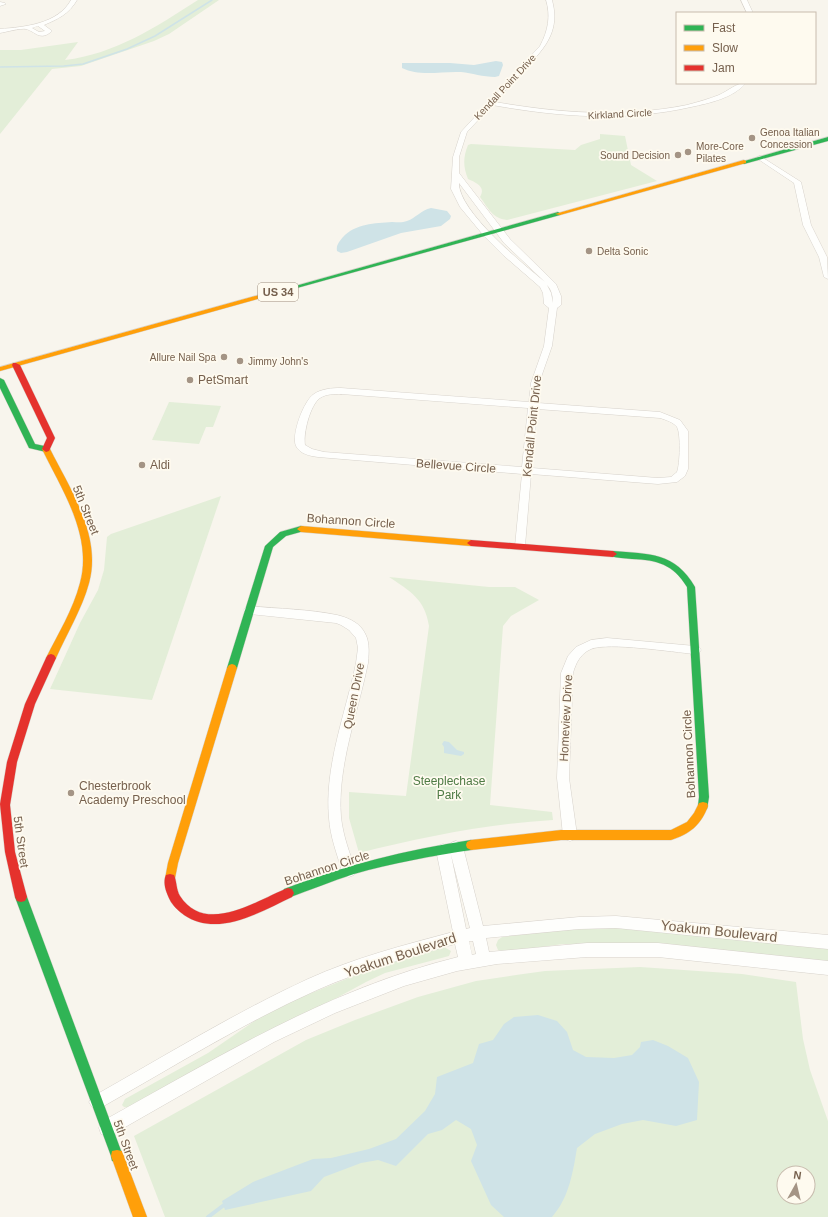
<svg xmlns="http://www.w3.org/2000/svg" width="828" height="1217" font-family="Arial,sans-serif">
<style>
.green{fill:#e3eed8;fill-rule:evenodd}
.water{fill:#cfe3e7}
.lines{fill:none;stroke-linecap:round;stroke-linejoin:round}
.stream-far1{stroke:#cfe3e7;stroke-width:1.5}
.stream{stroke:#cfe3e7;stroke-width:4}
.street-casing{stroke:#d7d2cb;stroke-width:1}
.fast-casing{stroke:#d7d2cb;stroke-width:1}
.slow-casing{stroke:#d7d2cb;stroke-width:1}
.jam-casing{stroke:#d7d2cb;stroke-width:1}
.street{fill:#fefefc;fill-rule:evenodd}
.fast{fill:#30b455;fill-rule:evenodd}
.slow{fill:#ff9f0a;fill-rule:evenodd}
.jam{fill:#e5322d;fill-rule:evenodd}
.poi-dot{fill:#a49485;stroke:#fefaef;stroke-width:1.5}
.labels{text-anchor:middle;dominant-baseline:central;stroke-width:3.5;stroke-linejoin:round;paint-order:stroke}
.far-street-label{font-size:10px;fill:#76604d;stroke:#fefaef}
.far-poi-label{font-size:10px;fill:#76604d;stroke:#fefaef;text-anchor:start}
.shield{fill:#fefaef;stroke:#9f8e7e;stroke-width:1}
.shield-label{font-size:11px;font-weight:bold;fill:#76604d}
.poi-label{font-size:12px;fill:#76604d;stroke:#fefaef;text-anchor:start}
.street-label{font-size:12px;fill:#76604d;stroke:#fefaef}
.park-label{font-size:12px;fill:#4f7b45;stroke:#fefaef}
.near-street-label{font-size:14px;fill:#76604d;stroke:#fefaef}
</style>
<rect width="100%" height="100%" fill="#f8f5ed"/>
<g class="green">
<path d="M198,0H219L169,34L154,41L81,66L52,69L0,134V50H21L78,42L65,60C115,54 156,27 198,0Z"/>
<path d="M600,134L625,136L631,165L657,181L507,220C492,218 489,209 480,197C486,187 477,183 468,179C463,167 463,157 468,145L471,144L575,150L581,145L600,139Z"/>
<polygon points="169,402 170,402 221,406 213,427 206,427 199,444 152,440"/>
<polygon points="221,496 152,700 50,689 80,623 98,590 104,570 107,537 111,534"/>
<path d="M389,577L489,587H515L539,600L511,616L503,626L490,805L552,812L553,820C487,824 423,837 359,853L349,818V792L406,796L429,626C425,599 410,591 389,577Z"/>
<polygon points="608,928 660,929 828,948 828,963 635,944 563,944 506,952 498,950 496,945 498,940 502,937 563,930"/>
<polygon points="444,947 451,951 449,956 385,973 366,982 331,1001 304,1013 254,1039 130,1108 124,1107 122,1105 125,1099 208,1053 262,1016 299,998 376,967"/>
<path d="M640,967L742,974L796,982L803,1039L810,1070L828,1121V1217H165L134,1136L306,1040L355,1020L418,997L476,981L516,975L545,971ZM784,1173H808V1197H784Z"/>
</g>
<g class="water">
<path d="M496,61L502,62L503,65L499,76L495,77C483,77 472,73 461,72C441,71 420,77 402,68V63H450L474,65Z"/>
<path d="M431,208L447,211L451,216L450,219L441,226L401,233L347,252L341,253L337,251C336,245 339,242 343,237C355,224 375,223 392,222C397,222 402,223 407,221C416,218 421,210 431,208Z"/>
<polygon points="444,741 449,742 457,750 464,752 464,754 461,756 444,753 444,747 442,744"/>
<path d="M538,1015L557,1021L567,1032L573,1050L586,1057L614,1058L632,1055L640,1047L641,1042L653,1040L668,1046L688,1058L699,1082L697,1120L676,1126L643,1120L622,1124L595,1134L577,1148C573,1172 569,1198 552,1217H504L491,1205L471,1161L477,1145L471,1129L456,1120L442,1130L428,1134L396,1166L378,1160L361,1163L324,1177L311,1191L225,1210L222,1201L253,1182L313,1159L331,1158L369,1149L396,1139L425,1111L435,1094L437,1077L473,1063L479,1044L493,1040L504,1024L514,1017Z"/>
</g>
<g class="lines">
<polyline class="stream-far1" points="0,67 64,66 83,64 127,49 155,36 212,0"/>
<polyline class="stream" points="208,1217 224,1205"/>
<g class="street-casing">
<g id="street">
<path d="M71,0H77C69,14 58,19 44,25L52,31C40,42 35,31 26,29C20,28 6,32 0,33V29C25,27 58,24 71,0ZM38,26L45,31L39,32L32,28Z"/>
<path d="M546,0H552C561,33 543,50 522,72C513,82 504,92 495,102C559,113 622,118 687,105C698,102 709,99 719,95C728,91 736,83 746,83C733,98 710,103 691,107C625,122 559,117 492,105L467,132L459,157V173L510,239L556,284L561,296V305L557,308L552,346L539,383L538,403L660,412L680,420L688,431V469L685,476L677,482L658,484L531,474L525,546L524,549H516L515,546L522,474L318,457C310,456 300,454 296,446C291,435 304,400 314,394C321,389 332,388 341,388L529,402L531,383L544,346L549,308L544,304L543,293L540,287L503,255L484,236L460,207L451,189L453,157L461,132L540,46C548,31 551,16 546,0ZM459,183L504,243L545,282C523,264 458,211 459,183ZM547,285C552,290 553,297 553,303L551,293ZM341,394L528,408L522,467L324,452L312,449L305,445C303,434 310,405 320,398C326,394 334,394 341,394ZM537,409L660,418C666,420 673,422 677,427C681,434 680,464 677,472L671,477L658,478L532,468Z"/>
<polygon points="741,0 747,0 753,13 747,13"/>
<polygon points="0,2 5,3 6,4 0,6"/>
<polygon points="760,156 801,182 811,225 827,257 828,279 824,277 819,257 803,225 794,183 758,159 758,157"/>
<path d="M250,606C279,609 308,609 337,615C346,617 358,622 363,630C370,640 369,651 368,663C358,713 337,766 341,817C343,836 350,854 356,871L354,875L349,877L344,875L342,871C337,854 330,836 329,818C324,767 346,712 356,663L358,648L356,638L349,630L341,625L336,623L250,614L246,613L244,610L246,607Z"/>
<path d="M607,638L695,646L699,647L701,650L699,653L695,654C672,652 609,642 591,649C580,654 576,663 573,673L569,778L577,835L575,839L570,841L565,839L563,835L557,778L561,673L568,656L576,647L591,640Z"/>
<path d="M456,841L461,843L463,847L483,926L579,917L616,916L828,935V949L616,928L579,929L486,938L489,952L587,943H658L828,961V975L658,957H587L497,964L457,971L404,986L335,1013L274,1042L113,1134L107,1136L101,1134L99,1128L101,1122C217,1058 328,989 458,957L455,944C409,957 362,970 317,990C243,1023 173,1067 102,1107L97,1110L92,1107L89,1102L92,1097C163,1057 234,1013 308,979C354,958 404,945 453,932L436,850L438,846L443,844L448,846L450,850L466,929L470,928L449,847L451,843ZM469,941H473L476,954L472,955Z"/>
</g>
</g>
<g class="fast-casing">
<g id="fast">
<polygon points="828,137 828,141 744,164 741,162"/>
<polygon points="558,212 561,214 560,215 279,293 275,293 274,292"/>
<polygon points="0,378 4,380 35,444 49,447 50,449 49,451 46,452 29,448 0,388"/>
<polygon points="301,526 304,527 305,529 304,531 286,536 273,547 237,668 235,671 229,671 227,668 265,546 280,532"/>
<path d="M613,551C649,554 675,552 695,587L709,797L707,809L703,810L699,809L698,806L699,797L687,587C673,564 657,560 632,559C625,558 617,558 610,556L609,554Z"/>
<path d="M471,840L475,842L476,845L475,848L471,850C432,856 392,863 354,874C332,881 310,890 288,898L284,897L282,893L284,889C345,865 406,850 471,840Z"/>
<polygon points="21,892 25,893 27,897 123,1156 122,1161 117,1162 112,1161 111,1156 15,897 17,893"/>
</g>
</g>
<g class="slow-casing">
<g id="slow">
<polygon points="744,160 746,161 746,163 560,215 555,214"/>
<polygon points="277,290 279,291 279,293 0,371 0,367"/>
<path d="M46,446L50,449C70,489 102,536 89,583C82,609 67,633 56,658L54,661H48L46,658C58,634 73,610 80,583C93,536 62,490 42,449Z"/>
<polygon points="301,526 471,540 475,543 471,546 301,532 297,529"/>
<polygon points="232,664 235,665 237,668 178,863 174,883 170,884 166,883 165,879 168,863 227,668 229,665"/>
<path d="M703,802L707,803L708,806C701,825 690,834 671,840H561L471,850L467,848L466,845L467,842L471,840L561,830H671L687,822L694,813L699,803Z"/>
<polygon points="117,1150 122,1151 147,1217 133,1217 111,1156 112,1151"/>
</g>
</g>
<g class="jam-casing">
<g id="jam">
<polygon points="13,363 16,363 20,365 55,438 49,451 46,452 42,449 47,438 12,365"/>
<polygon points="471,540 613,551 617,554 613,557 471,546 467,543"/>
<polygon points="51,654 54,655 56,658 35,704 17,762 10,805 15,852 27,897 25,901 21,902 17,901 15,897 5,852 0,804 7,762 25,704 46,658 48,655"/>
<path d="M170,874L174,875C177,882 176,889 180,896C206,936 257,900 288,888L292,889L294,893L292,897C260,912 218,938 184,915C179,911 175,908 171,902C167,894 162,884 166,875Z"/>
</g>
</g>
<use href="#street" class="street"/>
<use href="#fast" class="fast"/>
<use href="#slow" class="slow"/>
<use href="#jam" class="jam"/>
</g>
<g class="poi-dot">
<circle cx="752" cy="138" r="4"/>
<circle cx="688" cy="152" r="4"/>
<circle cx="678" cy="155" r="4"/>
<circle cx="589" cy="251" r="4"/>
<circle cx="224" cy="357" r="4"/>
<circle cx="240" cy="361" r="4"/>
<circle cx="190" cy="380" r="4"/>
<circle cx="142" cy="465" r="4"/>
<circle cx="71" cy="793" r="4"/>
</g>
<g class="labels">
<g class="far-street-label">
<text transform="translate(505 87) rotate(-47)">Kendall Point Drive</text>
<text transform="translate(620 114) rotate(-3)">Kirkland Circle</text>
</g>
<g class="far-poi-label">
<text x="760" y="132">Genoa Italian<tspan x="760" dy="12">Concession</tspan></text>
<text x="696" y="146">More-Core<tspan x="696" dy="12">Pilates</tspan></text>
<text x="670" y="155" text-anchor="end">Sound Decision</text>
<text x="597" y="251">Delta Sonic</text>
<text x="216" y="357" text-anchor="end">Allure Nail Spa</text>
<text x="248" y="361">Jimmy John's</text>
</g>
<rect class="shield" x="258" y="283" width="40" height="18" rx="3"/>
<g class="shield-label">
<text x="278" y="292">US 34</text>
</g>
<g class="poi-label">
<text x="198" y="380">PetSmart</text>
<text x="150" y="465">Aldi</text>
<text x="79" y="786">Chesterbrook<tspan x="79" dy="14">Academy Preschool</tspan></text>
</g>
<g class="street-label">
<text transform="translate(532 426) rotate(-84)">Kendall Point Drive</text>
<text transform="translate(456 466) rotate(4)">Bellevue Circle</text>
<text transform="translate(86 510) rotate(68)">5th Street</text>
<text transform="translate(351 521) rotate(4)">Bohannon Circle</text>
<text transform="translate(354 696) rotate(-79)">Queen Drive</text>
<text transform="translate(566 718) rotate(-87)">Homeview Drive</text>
<text transform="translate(689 754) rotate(-93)">Bohannon Circle</text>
<text transform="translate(21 842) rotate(82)">5th Street</text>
<text transform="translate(327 868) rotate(-18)">Bohannon Circle</text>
<text transform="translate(126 1145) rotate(70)">5th Street</text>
</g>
<g class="park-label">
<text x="449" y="781">Steeplechase<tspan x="449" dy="14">Park</tspan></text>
</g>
<g class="near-street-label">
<text transform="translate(719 931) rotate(6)">Yoakum Boulevard</text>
<text transform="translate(400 955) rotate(-18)">Yoakum Boulevard</text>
</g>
</g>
<rect x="676" y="12" width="140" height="72" fill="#fefaef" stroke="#c8bcae"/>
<rect x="684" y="25" width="20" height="6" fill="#30b455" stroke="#c8bcae"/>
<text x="712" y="32" font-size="12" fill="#76604d">Fast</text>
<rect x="684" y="45" width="20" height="6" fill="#ff9f0a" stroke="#c8bcae"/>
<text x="712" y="52" font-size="12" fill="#76604d">Slow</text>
<rect x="684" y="65" width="20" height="6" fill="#e5322d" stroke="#c8bcae"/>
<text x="712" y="72" font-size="12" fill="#76604d">Jam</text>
<g transform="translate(796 1185) rotate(8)"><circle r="19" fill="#fefaef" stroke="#c8bcae"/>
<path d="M0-3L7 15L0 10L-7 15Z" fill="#a49485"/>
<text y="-6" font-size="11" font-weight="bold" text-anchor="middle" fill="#76604d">N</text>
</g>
</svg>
